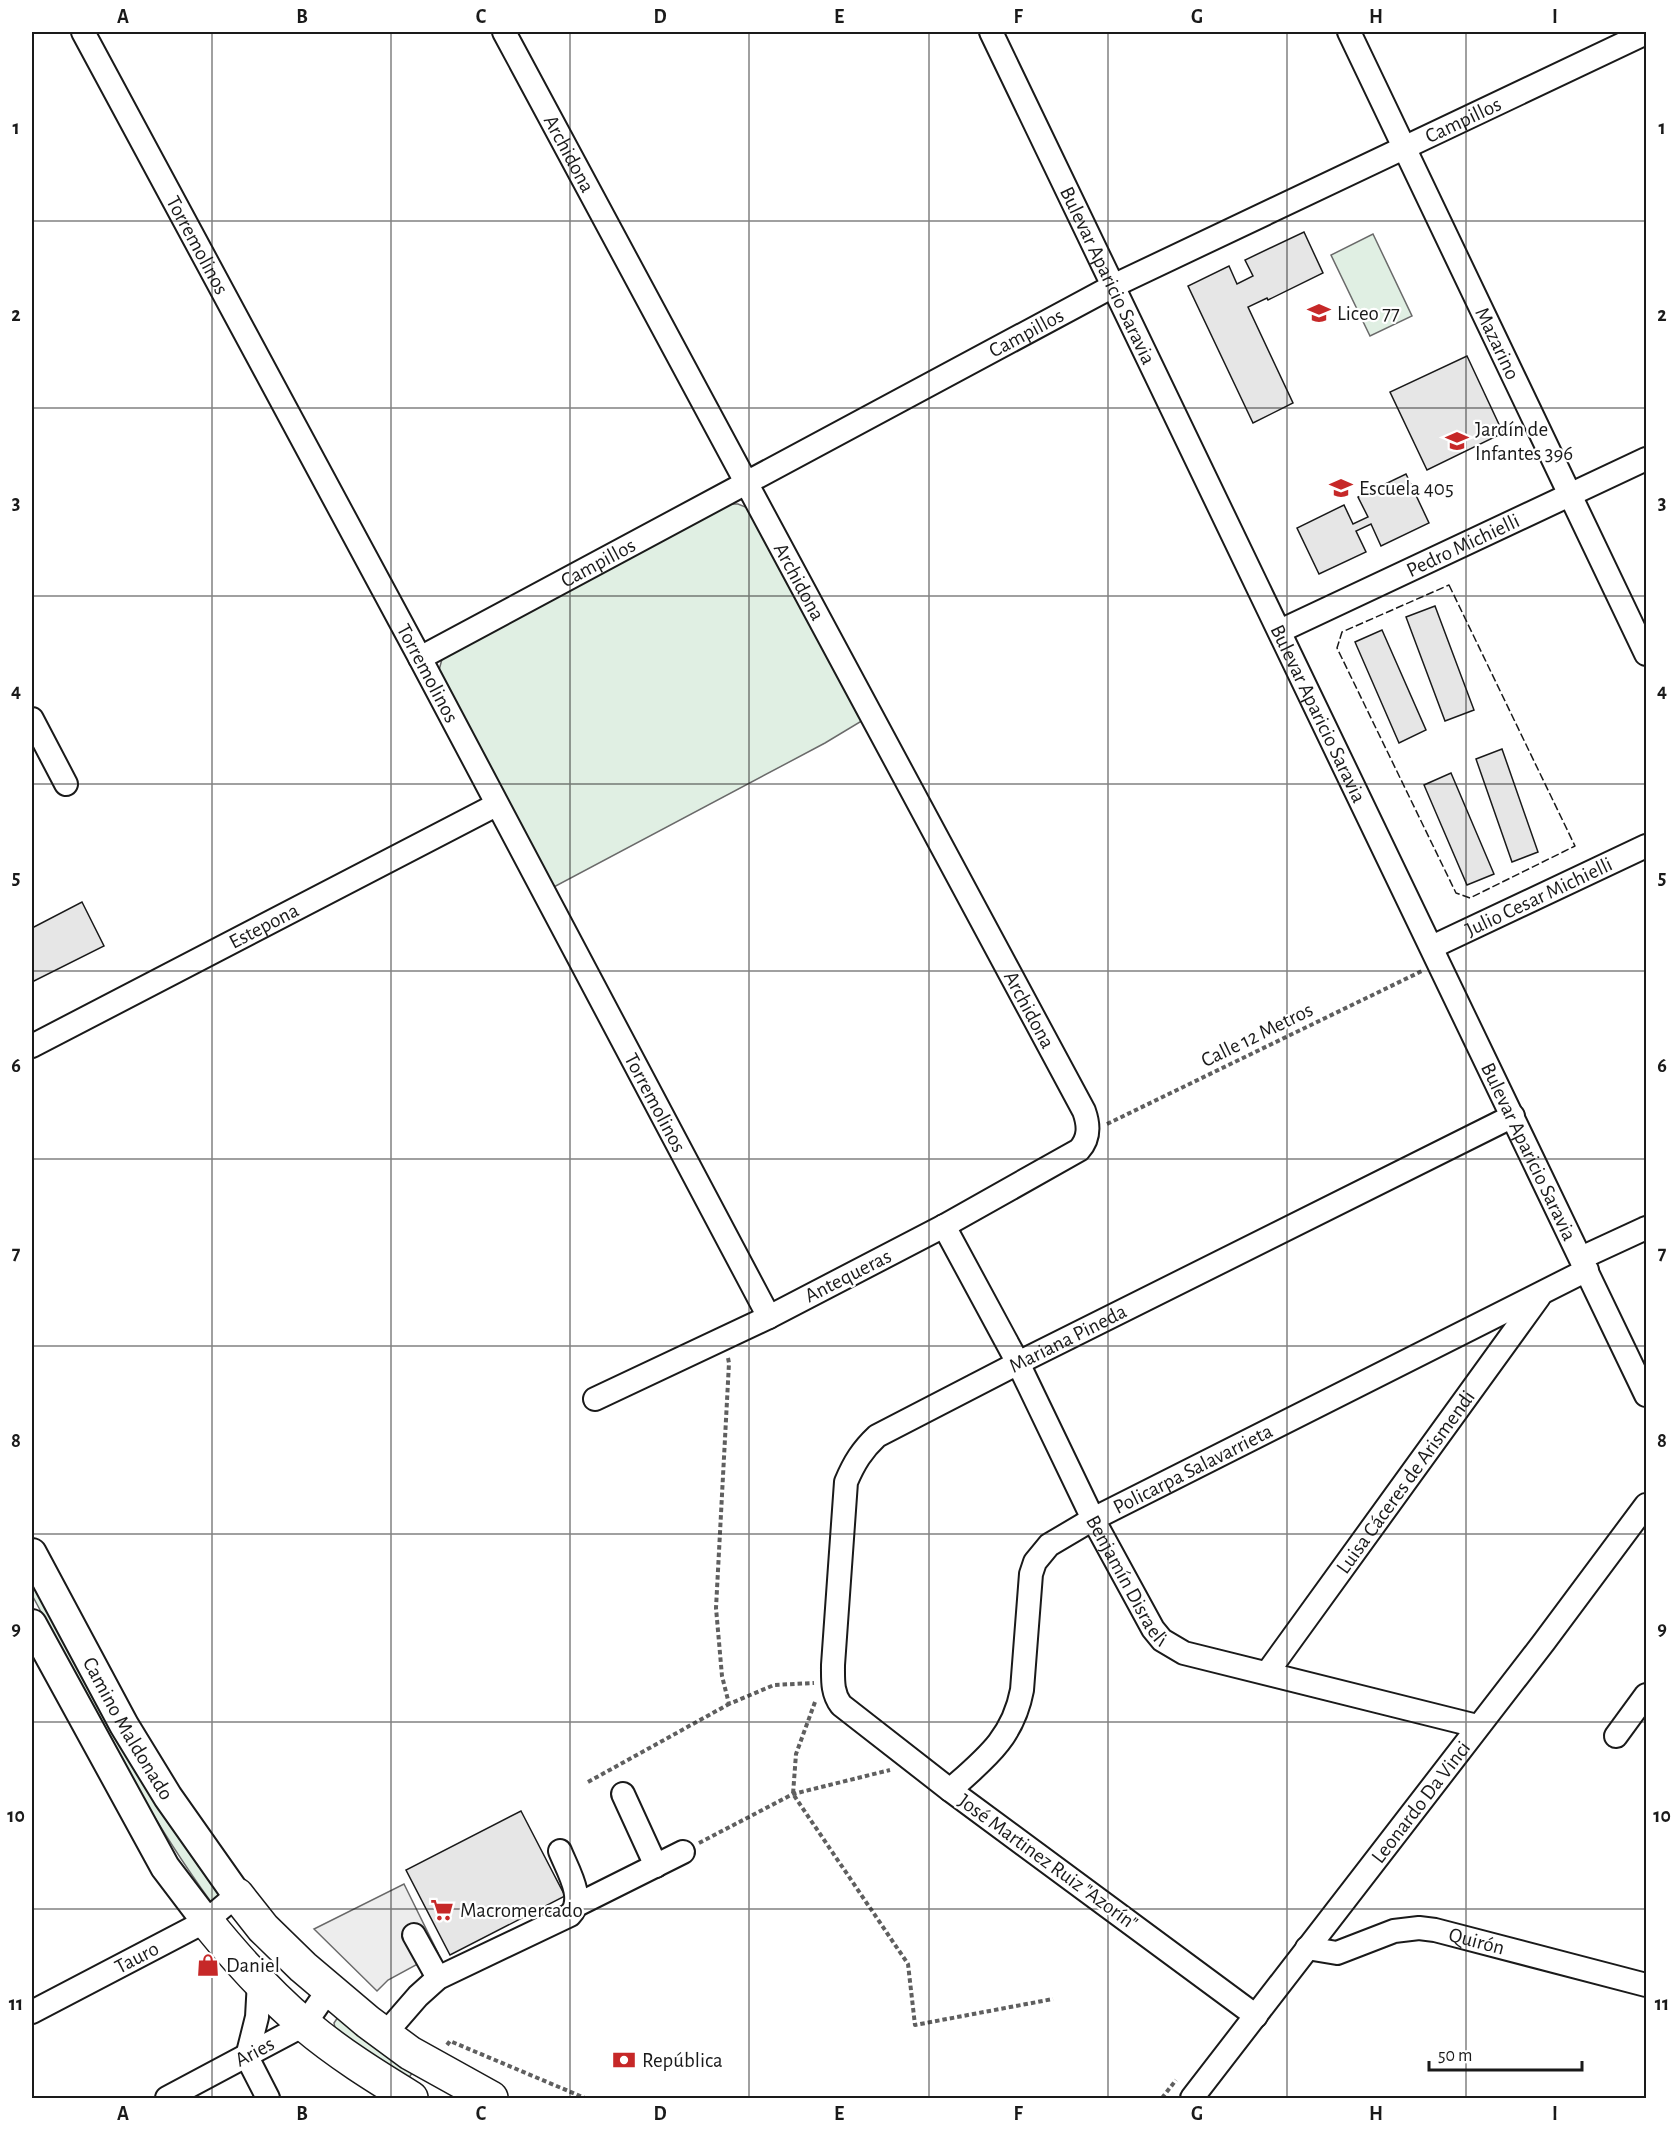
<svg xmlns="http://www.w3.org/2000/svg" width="1678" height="2130" font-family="'Alegreya Sans',sans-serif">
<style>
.green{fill:#e0efe3;stroke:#6a6a6a;stroke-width:1.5}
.parking{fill:#ededed;stroke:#6a6a6a;stroke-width:1.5}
.building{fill:#e6e6e6;stroke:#1a1a1a;stroke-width:1.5}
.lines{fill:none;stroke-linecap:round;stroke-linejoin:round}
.minor-casing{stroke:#1a1a1a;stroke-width:26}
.major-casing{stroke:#1a1a1a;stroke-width:32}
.highway-casing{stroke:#1a1a1a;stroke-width:36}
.path{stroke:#5f5f5f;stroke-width:4;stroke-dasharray:4.5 3;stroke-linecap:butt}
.minor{stroke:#fff;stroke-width:22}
.major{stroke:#fff;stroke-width:28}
.highway{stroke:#fff;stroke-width:33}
.fence{stroke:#1a1a1a;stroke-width:1.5;stroke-dasharray:8 3;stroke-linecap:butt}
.grid{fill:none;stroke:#1a1a1a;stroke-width:1.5;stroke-opacity:0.55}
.labels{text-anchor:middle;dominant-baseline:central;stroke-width:4.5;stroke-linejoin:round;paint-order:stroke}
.street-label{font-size:21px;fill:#1a1a1a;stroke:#fff}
.poi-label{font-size:21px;fill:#1a1a1a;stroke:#fff;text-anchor:start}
.neatline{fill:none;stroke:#1a1a1a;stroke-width:2}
.grid-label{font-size:20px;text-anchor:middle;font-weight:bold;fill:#1a1a1a}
</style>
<rect width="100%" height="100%" fill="#fff"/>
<g class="green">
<polygon points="1373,234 1412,316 1370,336 1331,255"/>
<polygon points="730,504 738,504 748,508 865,719 825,743 552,888 438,674 442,659"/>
<path d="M32,1577C91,1684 146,1798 220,1895L215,1902H211C141,1806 88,1699 32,1595Z"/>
<polygon points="338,2017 415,2069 408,2079 367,2053 335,2028 334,2023"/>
</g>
<polygon class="parking" points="404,1884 438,1953 388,1980 377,1991 314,1929"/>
<g class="building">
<polygon points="1304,232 1323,273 1268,300 1267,298 1248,307 1293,403 1253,423 1188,286 1229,266 1237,284 1253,276 1245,260"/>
<polygon points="1467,356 1503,433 1427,470 1390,392"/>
<polygon points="1406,474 1429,523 1381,546 1371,524 1356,531 1366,552 1319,574 1297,528 1344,505 1353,524 1368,517 1358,497"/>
<polygon points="1435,606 1474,710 1445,721 1406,617"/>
<polygon points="1382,630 1426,730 1399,743 1355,642"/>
<polygon points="1502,749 1538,852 1512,862 1476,759"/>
<polygon points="1451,773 1494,874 1467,885 1424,785"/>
<polygon points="82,902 104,946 32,982 32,928"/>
<polygon points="521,1811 565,1896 450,1955 406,1870"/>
</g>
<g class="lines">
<g class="minor-casing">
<g id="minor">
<path id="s1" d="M83,32L420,658L769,1317"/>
<path id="s2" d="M504,32L1084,1111C1089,1125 1090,1138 1079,1150L944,1226L769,1317L595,1399"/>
<path id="s3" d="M991,32L1646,1395"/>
<path id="s4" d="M1349,32L1646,654"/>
<path id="s5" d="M1280,631L1646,459"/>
<path id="s6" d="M420,658L1115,285L1646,33"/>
<polyline points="32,719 66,784"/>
<path id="s7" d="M1432,947L1646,846"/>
<path id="s8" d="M32,1046L496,805"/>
<path id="s9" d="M944,1226L1018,1363L1093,1519L1153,1629L1162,1640L1184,1653L1477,1726"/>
<polyline points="1581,1258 1646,1228"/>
<path id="s10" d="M1267,1673L1539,1297"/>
<polyline points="1616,1736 1646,1695"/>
<path id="s11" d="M950,1790C985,1759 1013,1738 1022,1690L1031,1574L1035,1562L1049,1545L1093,1519L1587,1270"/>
<polyline points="623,1794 656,1866"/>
<polyline points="577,1905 683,1852"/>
<polyline points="414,1935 438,1978"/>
<path id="s12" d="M1307,1948L1337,1953L1394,1931L1419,1928L1435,1930L1646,1985"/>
<polyline points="259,1981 257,2017 247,2057 268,2098"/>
<path id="s13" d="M32,2012L206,1921L237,1895"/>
<path id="s14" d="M1256,2016L950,1790L841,1705C832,1693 833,1680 833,1665L846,1482C854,1463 862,1450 877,1436L1018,1363L1513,1116"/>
<path d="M385,2034L418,1996L438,1978L570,1915C586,1899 567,1869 560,1851"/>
<path id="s15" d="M167,2098L304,2025L329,1989"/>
<path id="s16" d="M1192,2098L1544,1642L1646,1505"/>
</g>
</g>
<g class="major-casing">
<g id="major">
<path id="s17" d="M32,1553L124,1725L168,1797L237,1895"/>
<polyline points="32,1624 165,1867 206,1921"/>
</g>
</g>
<g class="highway-casing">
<g id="highway">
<polyline points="237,1895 263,1928 303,1967 368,2022 410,2053 491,2098"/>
<path d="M206,1921C236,1958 268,1994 305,2025C338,2053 375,2076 411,2098"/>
</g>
</g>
<g class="path">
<polyline points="1107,1124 1422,971"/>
<polyline points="728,1358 729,1363 716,1608 722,1676 729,1704 774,1685 814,1683"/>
<polyline points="815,1702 796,1754 793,1794 908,1964 915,2025 1053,1999"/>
<polyline points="588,1782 729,1704"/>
<polyline points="699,1843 793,1794 890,1770"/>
<polyline points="447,2045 450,2041 585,2098"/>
<polyline points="1162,2098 1176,2080"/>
</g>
<use href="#minor" class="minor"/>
<use href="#major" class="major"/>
<use href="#highway" class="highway"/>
<polygon class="fence" points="1449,585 1575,846 1470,898 1456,893 1337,648 1342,632"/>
</g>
<path class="grid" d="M212,32V2098M391,32V2098M570,32V2098M749,32V2098M929,32V2098M1108,32V2098M1287,32V2098M1466,32V2098M32,221H1646M32,408H1646M32,596H1646M32,784H1646M32,971H1646M32,1159H1646M32,1346H1646M32,1534H1646M32,1722H1646M32,1909H1646"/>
<defs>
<g id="school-bare" transform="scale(1.8)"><path d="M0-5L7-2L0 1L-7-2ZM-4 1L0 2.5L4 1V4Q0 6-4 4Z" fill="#c62828" stroke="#fff" stroke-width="2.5" paint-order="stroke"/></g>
<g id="supermarket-bare" transform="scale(1.8)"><path d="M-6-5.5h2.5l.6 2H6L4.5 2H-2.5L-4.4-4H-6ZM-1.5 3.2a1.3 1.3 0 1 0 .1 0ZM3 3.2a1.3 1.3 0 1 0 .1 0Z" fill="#c62828" stroke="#fff" stroke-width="2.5" paint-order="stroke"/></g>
<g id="shop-bare" transform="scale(1.8)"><path d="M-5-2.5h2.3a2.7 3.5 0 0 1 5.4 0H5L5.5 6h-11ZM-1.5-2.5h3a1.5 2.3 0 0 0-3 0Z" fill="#c62828" stroke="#fff" stroke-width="2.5" paint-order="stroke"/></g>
<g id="bank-bare" transform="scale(1.8)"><path d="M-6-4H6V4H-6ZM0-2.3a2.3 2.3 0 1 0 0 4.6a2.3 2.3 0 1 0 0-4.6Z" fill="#c62828" stroke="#fff" stroke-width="2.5" paint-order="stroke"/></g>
</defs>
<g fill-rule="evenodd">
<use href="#school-bare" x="1319" y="313"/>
<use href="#school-bare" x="1457" y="441"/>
<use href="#school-bare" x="1341" y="488"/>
<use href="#supermarket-bare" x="442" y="1910"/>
<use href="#shop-bare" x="208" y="1965"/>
<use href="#bank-bare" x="624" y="2060"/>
</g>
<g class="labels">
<g class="street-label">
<text stroke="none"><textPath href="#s6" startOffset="1174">Campillos</textPath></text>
<text stroke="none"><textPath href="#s2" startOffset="138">Archidona</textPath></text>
<text stroke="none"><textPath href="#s1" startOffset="242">Torremolinos</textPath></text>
<text stroke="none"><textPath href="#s3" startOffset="270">Bulevar Aparicio Saravia</textPath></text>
<text stroke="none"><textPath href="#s6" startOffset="688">Campillos</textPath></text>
<text stroke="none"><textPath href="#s4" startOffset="345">Mazarino</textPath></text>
<text stroke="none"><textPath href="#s5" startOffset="202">Pedro Michielli</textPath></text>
<text stroke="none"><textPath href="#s6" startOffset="202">Campillos</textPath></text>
<text stroke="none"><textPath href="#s2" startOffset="624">Archidona</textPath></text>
<text stroke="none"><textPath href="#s1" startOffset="728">Torremolinos</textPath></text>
<text stroke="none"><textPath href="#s3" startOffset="756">Bulevar Aparicio Saravia</textPath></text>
<text stroke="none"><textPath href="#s7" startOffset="118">Julio Cesar Michielli</textPath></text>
<text stroke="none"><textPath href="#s8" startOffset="261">Estepona</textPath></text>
<text stroke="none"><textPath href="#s2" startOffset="1110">Archidona</textPath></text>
<text transform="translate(1257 1035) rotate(-26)">Calle 12 Metros</text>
<text stroke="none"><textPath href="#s1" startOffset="1214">Torremolinos</textPath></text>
<text stroke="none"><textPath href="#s3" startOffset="1242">Bulevar Aparicio Saravia</textPath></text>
<text transform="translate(848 1276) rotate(-27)">Antequeras</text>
<text stroke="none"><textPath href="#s14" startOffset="1014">Mariana Pineda</textPath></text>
<text stroke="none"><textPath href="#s11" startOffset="440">Policarpa Salavarrieta</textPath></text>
<text stroke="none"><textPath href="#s10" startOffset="236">Luisa Cáceres de Arismendi</textPath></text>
<text stroke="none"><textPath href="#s9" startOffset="399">Benjamín Disraeli</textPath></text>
<text stroke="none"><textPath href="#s17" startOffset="200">Camino Maldonado</textPath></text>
<text stroke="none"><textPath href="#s16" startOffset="374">Leonardo Da Vinci</textPath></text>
<text transform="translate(1048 1862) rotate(36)">José Martinez Ruiz "Azorín"</text>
<text stroke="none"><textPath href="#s12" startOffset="176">Quirón</textPath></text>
<text stroke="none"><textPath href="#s13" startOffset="118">Tauro</textPath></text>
<text stroke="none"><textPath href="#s15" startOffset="99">Aries</textPath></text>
</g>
<g class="poi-label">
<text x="1337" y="313">Liceo 77</text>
<text x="1475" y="429">Jardín de<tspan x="1475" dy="24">Infantes 396</tspan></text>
<text x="1359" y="488">Escuela 405</text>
<text x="460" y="1910">Macromercado</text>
<text x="226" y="1965">Daniel</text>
<text x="642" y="2060">República</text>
</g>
</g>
<rect width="1678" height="2130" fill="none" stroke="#ffffff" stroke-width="66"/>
<path d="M1429 2061v9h153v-9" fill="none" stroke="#1a1a1a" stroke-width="3"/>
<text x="1438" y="2061" font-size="18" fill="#1a1a1a" stroke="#ffffff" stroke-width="4.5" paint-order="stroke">50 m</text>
<rect x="33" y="33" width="1612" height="2064" class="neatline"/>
<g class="grid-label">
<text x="123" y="23">A</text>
<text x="302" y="23">B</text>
<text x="481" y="23">C</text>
<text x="660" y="23">D</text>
<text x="839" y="23">E</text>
<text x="1018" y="23">F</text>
<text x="1197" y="23">G</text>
<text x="1376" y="23">H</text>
<text x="1555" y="23">I</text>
<text x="16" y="134">1</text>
<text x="1662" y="134">1</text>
<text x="16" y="321">2</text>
<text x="1662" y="321">2</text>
<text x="16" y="509">3</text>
<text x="1662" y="509">3</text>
<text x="16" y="697">4</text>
<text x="1662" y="697">4</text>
<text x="16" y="884">5</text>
<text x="1662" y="884">5</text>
<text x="16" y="1072">6</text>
<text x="1662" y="1072">6</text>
<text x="16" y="1259">7</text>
<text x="1662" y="1259">7</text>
<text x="16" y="1447">8</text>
<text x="1662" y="1447">8</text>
<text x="16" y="1635">9</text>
<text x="1662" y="1635">9</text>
<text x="16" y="1822">10</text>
<text x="1662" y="1822">10</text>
<text x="16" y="2010">11</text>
<text x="1662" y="2010">11</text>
<text x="123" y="2120">A</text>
<text x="302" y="2120">B</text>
<text x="481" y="2120">C</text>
<text x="660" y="2120">D</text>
<text x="839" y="2120">E</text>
<text x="1018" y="2120">F</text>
<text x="1197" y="2120">G</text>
<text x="1376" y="2120">H</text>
<text x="1555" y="2120">I</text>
</g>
</svg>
